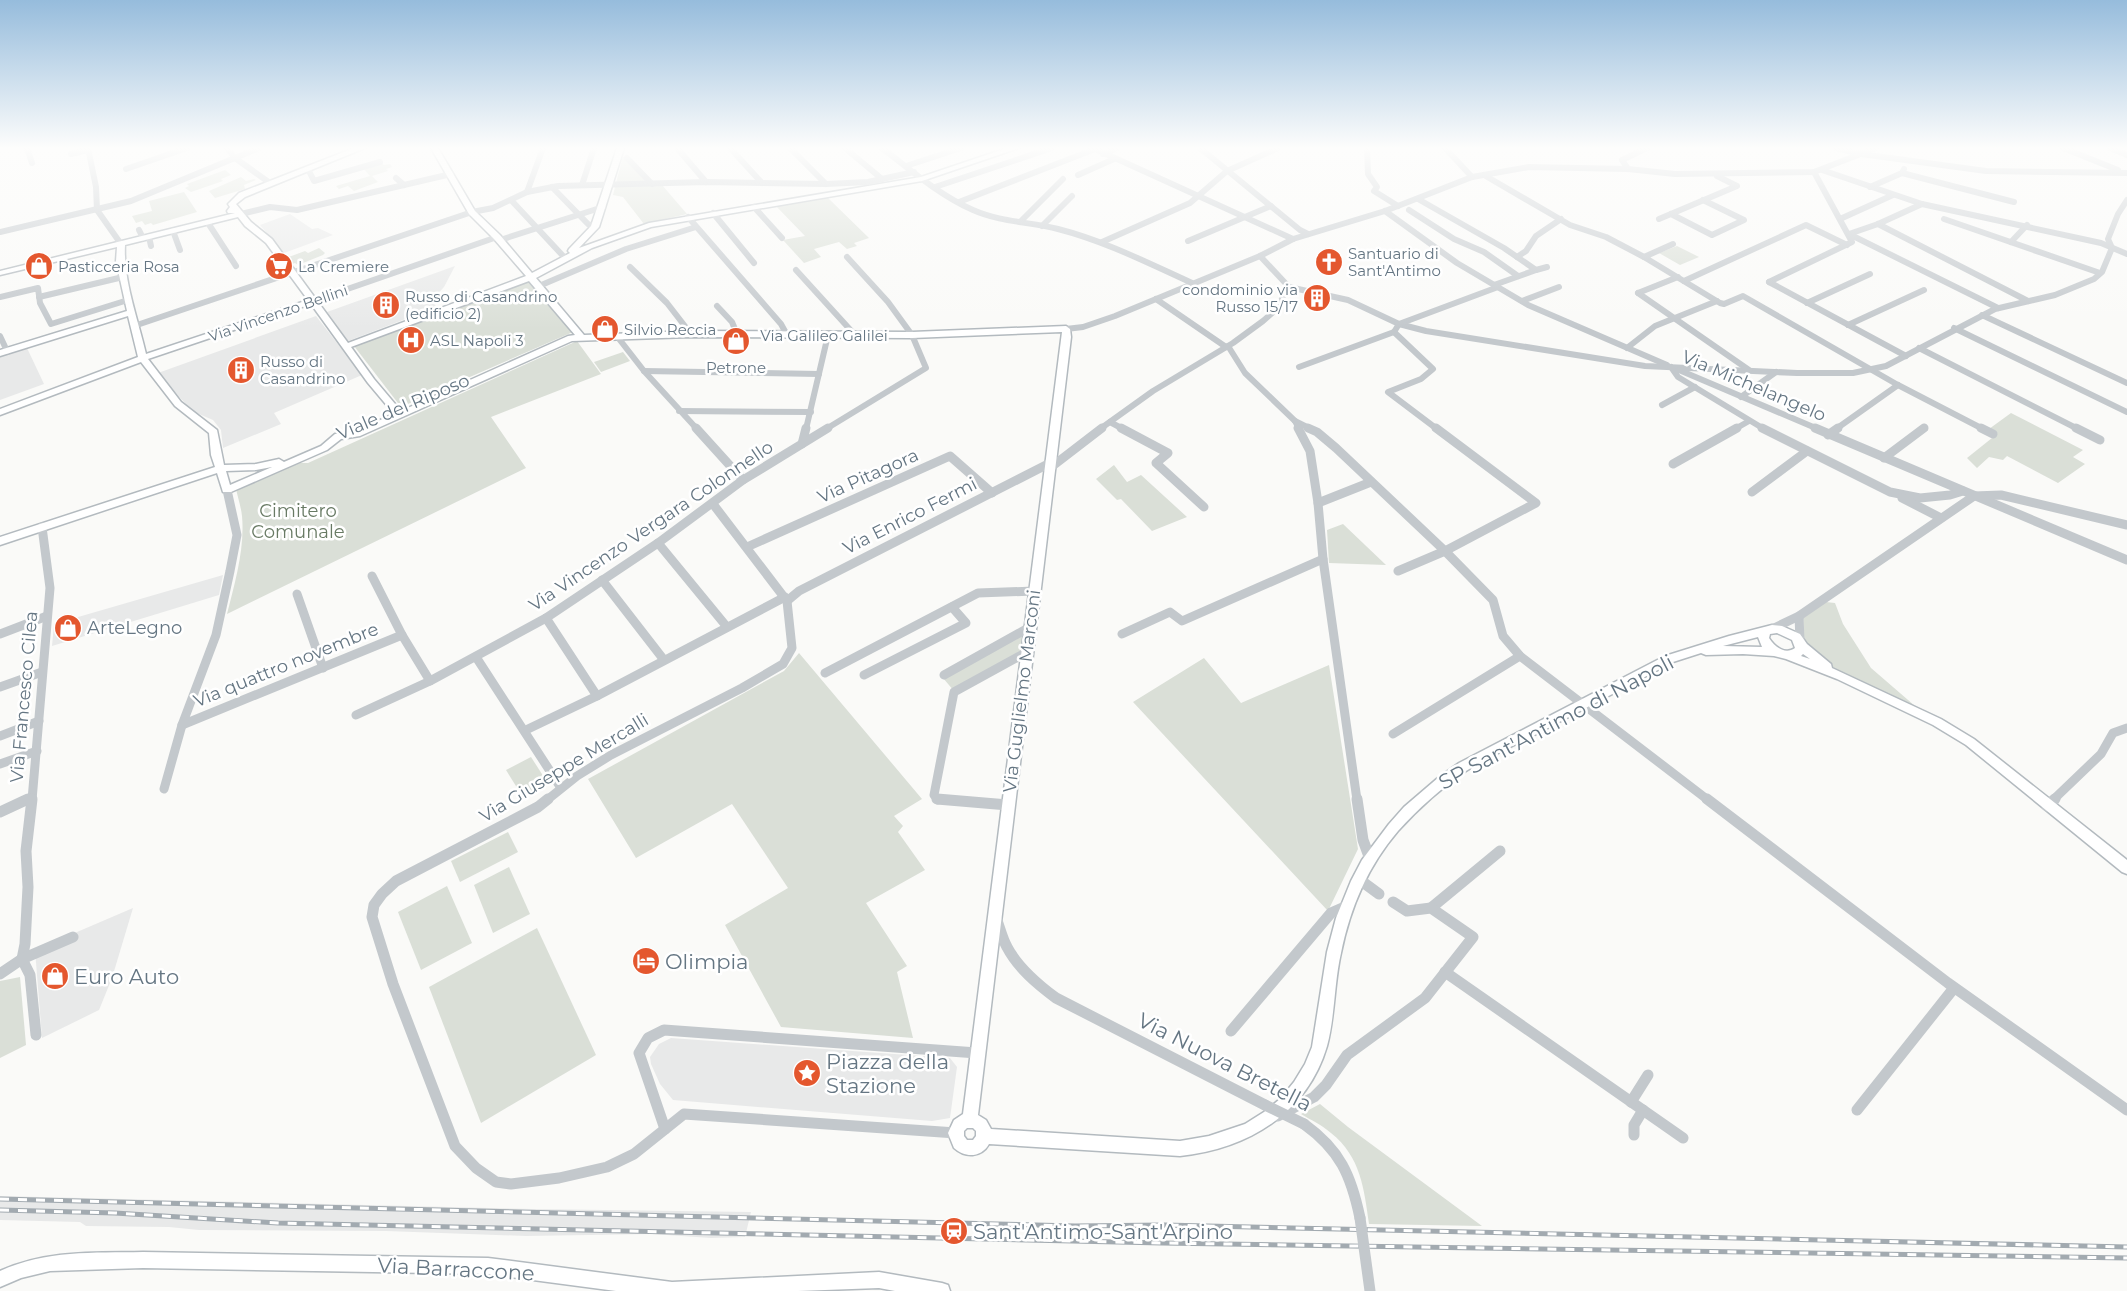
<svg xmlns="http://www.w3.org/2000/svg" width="2127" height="1291" font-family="Montserrat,sans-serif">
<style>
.built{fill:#e8e9e9}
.green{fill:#dadfd7}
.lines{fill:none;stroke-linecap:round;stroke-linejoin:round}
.secondary-casing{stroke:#b3babf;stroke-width:3}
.street-far2{stroke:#c3c8cc;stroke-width:6}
.street-far1{stroke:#c3c8cc;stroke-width:9}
.street{stroke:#c3c8cc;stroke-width:11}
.secondary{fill:#fff;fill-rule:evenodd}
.rail-casing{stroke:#a2aab0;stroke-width:5}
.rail{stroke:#fff;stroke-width:3;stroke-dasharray:9;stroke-linecap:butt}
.street-bridge{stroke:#c3c8cc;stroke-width:11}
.labels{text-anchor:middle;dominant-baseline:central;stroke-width:5;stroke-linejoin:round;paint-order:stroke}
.far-poi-label{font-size:15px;fill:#657683;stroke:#fff;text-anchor:start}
.far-street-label{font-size:15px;fill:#657683;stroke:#fff}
.street-label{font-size:18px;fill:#657683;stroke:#fff}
.park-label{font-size:18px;fill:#687a64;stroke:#fff}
.poi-label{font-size:18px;fill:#657683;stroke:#fff;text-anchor:start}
.near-street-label{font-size:21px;fill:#657683;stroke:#fff}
.near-poi-label{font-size:21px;fill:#657683;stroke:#fff;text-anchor:start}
</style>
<rect width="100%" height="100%" fill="#fafaf8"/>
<g class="built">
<polygon points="290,214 312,229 318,228 333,235 284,253 260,225"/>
<polygon points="455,266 444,287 431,301 437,307 348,341 327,312"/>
<polygon points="316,316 362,375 274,413 281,424 223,448 221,430 213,420 192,411 158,373"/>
<polygon points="27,348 44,384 0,400 0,357"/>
<polygon points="223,575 219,595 52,646 54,624"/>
<polygon points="133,908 112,978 99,1010 42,1038 35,950"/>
<polygon points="671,1038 950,1058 957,1067 950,1118 932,1121 673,1100 660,1084 651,1064 650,1057 659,1044"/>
<polygon points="0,1196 532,1209 751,1212 745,1237 711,1238 652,1234 526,1236 386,1231 199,1230 169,1227 86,1226 80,1222 0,1220"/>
</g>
<g class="green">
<polygon points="623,156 648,182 616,183"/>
<polygon points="381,163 384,165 390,164 392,167 386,169 388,171 372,176 378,182 354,191 348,186 339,189 336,186 370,176 363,168"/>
<polygon points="225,170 231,175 221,179 223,181 191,192 185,188 189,186 187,184"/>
<polygon points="241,177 246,181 254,179 256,180 244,185 245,189 215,198 209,191"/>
<polygon points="662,185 687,214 644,224 623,197 613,195 615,187"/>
<polygon points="184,192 197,212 153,225 151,223 145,225 142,221 136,223 132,216 152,211 149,201"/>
<polygon points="828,198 869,238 854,243 857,246 847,249 839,242 814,249 821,257 804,263 783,240 805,236 776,206"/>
<polygon points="1677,246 1699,257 1680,265 1659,253"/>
<polygon points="319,248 325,253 323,255 298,265 295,263 290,265 286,258 305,251 308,253"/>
<polygon points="529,280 573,332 401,407 354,346"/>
<path d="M577,341L601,374L491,417L526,468L227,614C235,583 245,548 242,516C241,507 238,498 236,489L300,463H308Z"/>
<polygon points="623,352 630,361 601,372 594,362"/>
<polygon points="2011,413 2083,450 2073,457 2085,464 2058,483 2007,456 2003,460 1989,457 1977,468 1967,458 1997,434 1989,429"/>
<polygon points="1114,465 1127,482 1141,475 1187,517 1152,531 1121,499 1117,500 1096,479"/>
<polygon points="1343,524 1386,565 1329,563 1327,530"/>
<path d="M1826,602L1835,603L1843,624L1871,668L1915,706C1891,696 1814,666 1805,642C1803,635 1804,625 1803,618Z"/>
<polygon points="1027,631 1023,652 954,691 943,678"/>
<polygon points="799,653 922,799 894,816 903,826 898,832 925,870 866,903 907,966 897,972 913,1038 781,1027 725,925 788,888 732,804 636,858 588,779 784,671"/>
<polygon points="1204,658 1241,703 1329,665 1358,849 1328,911 1133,702"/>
<polygon points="531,757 549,785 524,799 506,770"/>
<polygon points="508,832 518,852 460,882 451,861"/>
<polygon points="509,867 530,914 493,933 474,885"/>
<polygon points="447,886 472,943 421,970 398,912"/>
<polygon points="537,928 596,1055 481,1123 429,987"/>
<polygon points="20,977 26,1045 0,1058 0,981"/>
<path d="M1320,1104L1348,1127L1482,1226L1369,1224C1364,1189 1361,1157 1331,1133C1322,1125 1311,1120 1301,1114Z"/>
</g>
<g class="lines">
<g class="secondary-casing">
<g id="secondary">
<path d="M354,148H365L245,197L236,204L251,222L272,239L348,343L526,276L494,239L469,214L431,148H438L475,211L500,235L532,273L570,253L568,251L569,249L591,226L617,148H624L599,227L579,248L649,223L921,177L1007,148H1019L922,181L651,227L592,248L536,278L584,335L691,331L912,332L1066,326L1070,329L1071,337L978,1115L986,1120L991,1129L1180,1141L1209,1136L1245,1124L1264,1112L1280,1099L1294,1082L1305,1064L1312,1047L1327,952L1336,918L1351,881L1362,860L1389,824L1404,807L1439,777L1459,763L1665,656L1729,636L1772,625L1782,626L1800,634L1807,644L1831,664L1832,668L1941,719L1974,739L2127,860V874L2122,872L1966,745L1933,725L1837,679L1786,659L1774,656L1743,654L1706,655L1701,653L1673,662C1631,684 1588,707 1546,729C1520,743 1491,755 1466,771C1441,788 1418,809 1398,831C1368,866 1350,908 1341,953C1334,983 1335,1017 1327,1046C1307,1114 1247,1149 1180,1156L989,1144C981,1158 965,1158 954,1148L948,1133L954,1120L963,1114L1062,332L912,338L691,337L572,341L360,436L341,439L327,450L231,492H223L217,473L0,545V537L215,467L211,455L209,433L175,406L141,362L0,415V409L138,357L128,316L0,356V350L127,311L116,261L117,247L0,275V271L235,213H228L227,211L230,207L228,204L239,193ZM238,217L245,226L266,243L308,300L146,354C138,319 123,281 125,245ZM529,281L575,335L568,336L401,411L374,379L351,347ZM311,304L368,383L394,414L355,431L335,434L321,446L284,462L279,459L256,464L224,465L217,430L181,402L148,359ZM272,467L230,485L226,471L256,470ZM1777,633L1792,640L1795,648C1785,655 1775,647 1769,638L1770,634ZM1758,637L1762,647L1723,646ZM1803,654L1810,659L1801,656ZM967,1128H973L976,1131V1136L973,1140H967L964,1136V1131Z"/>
<path d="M143,1252L488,1258L672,1282L879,1272L942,1283L948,1285L950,1291H895L879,1288L798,1291H616L488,1274L143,1268L50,1271L21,1278L0,1287V1271C46,1250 93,1253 143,1252Z"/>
</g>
</g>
<g class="street-far2">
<polyline points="27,148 32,163"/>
<polyline points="88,148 96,187 97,210"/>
<polyline points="227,148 235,158 270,183"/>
<polyline points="677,148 706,182"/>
<polyline points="730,148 762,183"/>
<polyline points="790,148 826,184"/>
<polyline points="845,148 882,179"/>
<path d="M882,148C911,170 939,195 973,210C1000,222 1030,222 1058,229C1105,241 1148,263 1192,283"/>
<polyline points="1093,148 1293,239"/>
<polyline points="1200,148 1300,230 1308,234"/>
<polyline points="1367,148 1368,174 1377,187 1374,191 1398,206"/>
<polyline points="1445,148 1472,177"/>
<polyline points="1836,148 1861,154 1986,171 2127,173"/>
<polyline points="2063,148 2118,170"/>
<polyline points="2110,148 2127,155"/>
<polyline points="71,154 88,150"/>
<polyline points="1103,154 1117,148"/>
<polyline points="627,158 652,184"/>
<polyline points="906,166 961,148"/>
<polyline points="126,169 187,148"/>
<polyline points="308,169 314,181 380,162"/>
<polyline points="1628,169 1622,160 1647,148"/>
<polyline points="1822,170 1922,204 2101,243 2127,254"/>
<polyline points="1902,173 2014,202"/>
<polyline points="1078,175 1114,159"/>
<polyline points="1484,175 1570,225 1606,237 1644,257"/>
<polyline points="396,178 404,185"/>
<polyline points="582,185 594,148"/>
<polyline points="552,187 588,224 595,227"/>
<polyline points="935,187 1052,148"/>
<polyline points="1870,187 1902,173 1904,169"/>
<polyline points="527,192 543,148"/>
<polyline points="1418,199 1504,248 1536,270 1494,285"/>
<polyline points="511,200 565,258"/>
<polyline points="959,202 1095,149"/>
<polyline points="754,207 782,238"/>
<polyline points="97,210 121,244"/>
<polyline points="1409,210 1454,239 1484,252 1518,276"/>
<polyline points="1385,211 1457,263 1528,305 1667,365"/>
<polyline points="713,213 754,263"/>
<polyline points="241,214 270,207 297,210 451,174"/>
<polyline points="1671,214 1712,235 1744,220 1703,200"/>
<polyline points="688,217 781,324 787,335"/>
<polyline points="1659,219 1737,186 1717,176"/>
<polyline points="1840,219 1893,195"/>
<polyline points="1944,219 2100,273"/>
<polyline points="1020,222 1063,179"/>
<polyline points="208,223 236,266"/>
<polyline points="1878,224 2028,301"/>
<polyline points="1042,226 1072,196"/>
<polyline points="139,230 143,238"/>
<polyline points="173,231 180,250"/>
<polyline points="0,232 131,201 259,148"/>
<polyline points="1849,234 1998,308"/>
<polyline points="1849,234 1878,224 1922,204"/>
<polyline points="149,237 151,246"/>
<polyline points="500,240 603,207"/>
<polyline points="1188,241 1271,206"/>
<polyline points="1102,242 1190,203 1227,171 1278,148"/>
<polyline points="2011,242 2027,225"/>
<polyline points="1673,244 1644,257 1720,303 1724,304 1743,296 1898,385 1983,429"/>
<polyline points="1260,256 1289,287 1348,300 1399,324 1426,331 1645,366 1797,373 1853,373 1886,366 1995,309 2055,295 2094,279 2102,272 2112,248 2108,239 2118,214 2127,200"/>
<polyline points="1517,257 1526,251 1536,236 1561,219"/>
<polyline points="630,267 667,303 691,334"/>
<polyline points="796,270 855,335"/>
<polyline points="1536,270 1547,267"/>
<polyline points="1684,281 1806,225 1847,245"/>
<polyline points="1769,282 1852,242 1814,172"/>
<polyline points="1769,282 1906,356"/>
<polyline points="539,286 626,249 696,227"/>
<polyline points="1638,293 1749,370"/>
<polyline points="1638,293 1678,277"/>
<polyline points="0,297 38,288 40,303 51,324 128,300"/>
<polyline points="39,297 123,277"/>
<polyline points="1156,299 1226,347"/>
<polyline points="313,301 497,237"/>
<polyline points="1522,301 1559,287"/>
<polyline points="1807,303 1870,274"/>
<polyline points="717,306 732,322 737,334"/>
<polyline points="1982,315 2127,383"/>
<polyline points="1848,325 1924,290"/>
<polyline points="134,326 472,212 493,208 527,192 558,186 706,182 826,184 868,182 914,172"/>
<polyline points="1954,328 2127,412"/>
<polyline points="1066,329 1083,327 1115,316 1260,256 1293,239 1385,211 1472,177 1529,167 1628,169 1675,174 1814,172 1876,148"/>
<polyline points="616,335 644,371 697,429"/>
<polyline points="0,336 7,351"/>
<polyline points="1228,346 1245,373 1295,421 1299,429"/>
<polyline points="1627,348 1655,326 1717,301"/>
<polyline points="1919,348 2078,429"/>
<polyline points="1299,367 1394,332"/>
<polyline points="1671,367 1678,377 1764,429"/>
<polyline points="1679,370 1818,429"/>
<polyline points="644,371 819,374"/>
<polyline points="1741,397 1776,372"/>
<polyline points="1662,405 1695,387"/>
<polyline points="679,411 811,412"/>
<polyline points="1295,421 1311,429"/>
<polyline points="1110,422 1123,429"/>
<polyline points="806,429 828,335"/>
<polyline points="826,429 926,368 912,335 888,302 847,257"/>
<polyline points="1100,429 1153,391 1233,343 1263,321 1279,307 1287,285"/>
<polyline points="1437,429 1388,392 1421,379 1433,369 1394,332 1399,324 1498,287"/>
<polyline points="1735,429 1749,421"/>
<polyline points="1836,429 1898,385"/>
</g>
<g class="street-far1">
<polyline points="696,428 743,480"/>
<polyline points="1121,428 1168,453 1156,463 1204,507"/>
<polyline points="1298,428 1310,451 1318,503 1323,559 1357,800"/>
<polyline points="1308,428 1317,432 1336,448 1445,551 1493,600 1503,636 1520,656 1708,800"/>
<polyline points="1762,428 1890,492 1920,498 1950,495 1963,491"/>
<polyline points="1815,428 2127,560"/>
<polyline points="1981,428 1993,434"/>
<polyline points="2076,428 2100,440"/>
<polyline points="1828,435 1838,428"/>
<polyline points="802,444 806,428"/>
<polyline points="1884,458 1924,428"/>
<polyline points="1673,464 1737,428"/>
<polyline points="1050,468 1102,428"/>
<polyline points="1752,492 1807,451"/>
<polyline points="1902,498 1941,518"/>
<polyline points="1318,503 1371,482"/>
<polyline points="658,543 727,627"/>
<polyline points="747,547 950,456 992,493"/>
<polyline points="1398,571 1445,551 1536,503 1436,428"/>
<polyline points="372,576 402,635 430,681"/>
<polyline points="602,580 664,660"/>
<polyline points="297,594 323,668"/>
<polyline points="787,601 799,591 1050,463"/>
<polyline points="1799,616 1800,641"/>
<polyline points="546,618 597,696"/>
<polyline points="1772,629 1799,616 1974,496 2001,495 2127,525"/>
<polyline points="0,634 47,616"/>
<polyline points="1122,634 1170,612 1182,621 1323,559"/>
<polyline points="476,657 561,788"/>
<polyline points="825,673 978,593 1034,591"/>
<polyline points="864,675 966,623 952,607"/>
<polyline points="944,675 1030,627"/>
<polyline points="0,687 42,672"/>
<polyline points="356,715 430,681 546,618 658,543 743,480 828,428"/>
<polyline points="182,725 402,635"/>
<polyline points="528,729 597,696 785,597"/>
<polyline points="1393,734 1520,656"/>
<polyline points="0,736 39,721"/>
<polyline points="0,764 37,751"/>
<polyline points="164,789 182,725 216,635 230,571 237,535 227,490"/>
<polyline points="26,800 32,797"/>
<polyline points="32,800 50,588 42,527"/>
<polyline points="547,800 577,776 611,755 742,688 783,664 792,648 787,601 713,504"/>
<polyline points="938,800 934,795 954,692 1027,652"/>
<polyline points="2053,800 2101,754 2113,733 2127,728"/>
</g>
<g class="street">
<polyline points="548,799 538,807 396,881 382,894 374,905 372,917 393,984 455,1146 476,1168 496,1182 511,1184 559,1178 607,1167 634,1154 684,1114 956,1133"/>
<polyline points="937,799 1008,805"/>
<polyline points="1357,799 1363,840 1370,859"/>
<polyline points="1707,799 1948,983 2127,1110"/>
<polyline points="2047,806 2055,799"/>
<polyline points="0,812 28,799"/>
<polyline points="1360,880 1379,894"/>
<polyline points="1431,908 1500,851"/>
<path d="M996,918C1000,928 1002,938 1007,947C1018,968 1037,984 1056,998L1265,1105"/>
<polyline points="22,959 25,944 28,887 26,851 32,799"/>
<polyline points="22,959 30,975 36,1035"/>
<polyline points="1445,972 1683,1138"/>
<polyline points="0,974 22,959 73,937"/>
<polyline points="1231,1031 1331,913 1347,906"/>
<polyline points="1631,1102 1648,1075"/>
<polyline points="1857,1110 1954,988"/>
<polyline points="1278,1116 1314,1097 1326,1085 1347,1055 1425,998 1473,937 1431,908 1407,911 1393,902"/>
<path d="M1304,1124C1340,1150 1351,1175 1360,1218"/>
<polyline points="665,1129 639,1053 648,1038 664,1030 977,1053"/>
<polyline points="1634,1135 1634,1125 1643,1110"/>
</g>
<use href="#secondary" class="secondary"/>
<g class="rail-casing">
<g id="rail">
<polyline points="0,1199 1075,1226 1164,1225 2127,1247"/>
<polyline points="0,1210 115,1213 278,1223 627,1231 1162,1243 2127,1258"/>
</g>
</g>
<use href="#rail" class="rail"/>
<g class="street-bridge">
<polyline points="1265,1105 1304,1124"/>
<polyline points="1360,1218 1370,1291"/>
</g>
</g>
<linearGradient id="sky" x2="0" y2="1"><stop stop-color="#96bcdc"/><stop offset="0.45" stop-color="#fdfdfc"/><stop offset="1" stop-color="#fdfdfc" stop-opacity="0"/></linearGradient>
<rect width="2127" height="329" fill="url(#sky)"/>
<defs>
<g id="church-disc" transform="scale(1.4375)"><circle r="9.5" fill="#e4572e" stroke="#fff"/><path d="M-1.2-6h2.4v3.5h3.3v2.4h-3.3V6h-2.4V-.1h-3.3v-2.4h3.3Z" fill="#fff"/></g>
<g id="shop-disc" transform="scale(1.4375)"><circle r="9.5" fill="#e4572e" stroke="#fff"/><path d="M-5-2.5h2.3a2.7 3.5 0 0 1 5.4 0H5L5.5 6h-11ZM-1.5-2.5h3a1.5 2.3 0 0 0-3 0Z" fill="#fff"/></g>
<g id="supermarket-disc" transform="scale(1.4375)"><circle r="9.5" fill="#e4572e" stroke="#fff"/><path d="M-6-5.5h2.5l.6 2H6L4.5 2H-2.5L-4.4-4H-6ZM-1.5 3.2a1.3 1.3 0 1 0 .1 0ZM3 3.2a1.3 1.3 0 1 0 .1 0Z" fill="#fff"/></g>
<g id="building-disc" transform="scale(1.4375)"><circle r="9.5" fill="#e4572e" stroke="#fff"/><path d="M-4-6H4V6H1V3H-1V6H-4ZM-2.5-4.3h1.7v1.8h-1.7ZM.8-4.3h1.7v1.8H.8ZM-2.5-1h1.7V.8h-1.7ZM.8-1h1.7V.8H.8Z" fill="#fff"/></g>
<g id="hospital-disc" transform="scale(1.4375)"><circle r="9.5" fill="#e4572e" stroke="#fff"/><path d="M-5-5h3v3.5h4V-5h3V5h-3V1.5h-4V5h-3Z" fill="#fff"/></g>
<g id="hotel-disc" transform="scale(1.4375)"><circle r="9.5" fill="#e4572e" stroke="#fff"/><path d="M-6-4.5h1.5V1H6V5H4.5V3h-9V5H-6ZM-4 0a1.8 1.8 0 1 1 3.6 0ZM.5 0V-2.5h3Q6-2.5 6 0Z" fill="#fff"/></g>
<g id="sight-disc" transform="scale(1.4375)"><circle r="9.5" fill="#e4572e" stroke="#fff"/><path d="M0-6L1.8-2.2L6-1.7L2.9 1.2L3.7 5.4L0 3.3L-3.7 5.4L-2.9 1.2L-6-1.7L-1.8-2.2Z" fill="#fff"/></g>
<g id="station-disc" transform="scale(1.4375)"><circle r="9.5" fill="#e4572e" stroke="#fff"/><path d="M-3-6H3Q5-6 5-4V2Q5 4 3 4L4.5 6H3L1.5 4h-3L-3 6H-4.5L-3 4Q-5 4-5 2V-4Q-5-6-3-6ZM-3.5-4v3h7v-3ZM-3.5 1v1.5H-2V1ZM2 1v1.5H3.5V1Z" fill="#fff"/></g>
</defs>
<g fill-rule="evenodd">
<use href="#church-disc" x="1329" y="262"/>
<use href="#shop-disc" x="39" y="266"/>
<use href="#supermarket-disc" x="279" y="266"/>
<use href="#building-disc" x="1317" y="298"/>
<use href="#building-disc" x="386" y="305"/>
<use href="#shop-disc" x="605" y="329"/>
<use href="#hospital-disc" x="411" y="340"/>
<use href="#shop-disc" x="736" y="341"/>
<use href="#building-disc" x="241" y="370"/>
<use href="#shop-disc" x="68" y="628"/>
<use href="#hotel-disc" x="646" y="961"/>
<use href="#shop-disc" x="55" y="976"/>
<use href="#sight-disc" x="807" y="1073"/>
<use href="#station-disc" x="954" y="1231"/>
</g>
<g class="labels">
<g class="far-poi-label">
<text x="1348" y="253">Santuario di<tspan x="1348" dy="17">Sant'Antimo</tspan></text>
<text x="58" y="266">Pasticceria Rosa</text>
<text x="298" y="266">La Cremiere</text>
<text x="1298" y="289" text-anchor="end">condominio via<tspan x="1298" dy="17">Russo 15/17</tspan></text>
<text x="405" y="296">Russo di Casandrino<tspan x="405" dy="17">(edificio 2)</tspan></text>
<text x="624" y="329">Silvio Reccia</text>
<text x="430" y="340">ASL Napoli 3</text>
<text x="260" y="361">Russo di<tspan x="260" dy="17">Casandrino</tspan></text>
<text x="736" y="367" text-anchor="middle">Petrone</text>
</g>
<g class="far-street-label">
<text transform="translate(278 313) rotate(-19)">Via Vincenzo Bellini</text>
<text x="824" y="335">Via Galileo Galilei</text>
</g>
<g class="street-label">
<text transform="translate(1754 386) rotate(23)">Via Michelangelo</text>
<text transform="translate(403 407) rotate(-23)">Viale del Riposo</text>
<text transform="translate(868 476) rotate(-24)">Via Pitagora</text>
<text transform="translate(910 516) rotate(-27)">Via Enrico Fermi</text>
<text transform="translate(651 526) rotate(-34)">Via Vincenzo Vergara Colonnello</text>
<text transform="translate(286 665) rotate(-22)">Via quattro novembre</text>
<text transform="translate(1022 691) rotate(-83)">Via Guglielmo Marconi</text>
<text transform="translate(24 697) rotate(-85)">Via Francesco Cilea</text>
<text transform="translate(564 768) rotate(-31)">Via Giuseppe Mercalli</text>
</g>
<g class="park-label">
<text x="298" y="511">Cimitero<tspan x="298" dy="21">Comunale</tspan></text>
</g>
<g class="poi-label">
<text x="87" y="628">ArteLegno</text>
</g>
<g class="near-street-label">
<text transform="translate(1556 722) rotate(-28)">SP Sant'Antimo di Napoli</text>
<text transform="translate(1225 1062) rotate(27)">Via Nuova Bretella</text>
<text transform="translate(456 1269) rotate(3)">Via Barraccone</text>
</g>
<g class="near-poi-label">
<text x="665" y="961">Olimpia</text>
<text x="74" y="976">Euro Auto</text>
<text x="826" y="1061">Piazza della<tspan x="826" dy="24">Stazione</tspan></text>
<text x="973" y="1231">Sant'Antimo-Sant'Arpino</text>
</g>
</g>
</svg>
